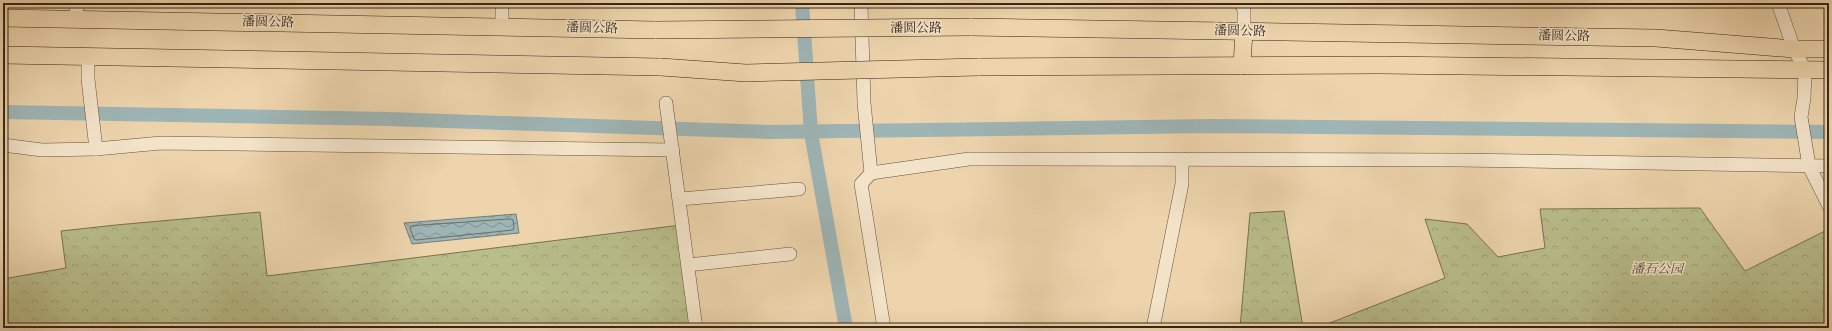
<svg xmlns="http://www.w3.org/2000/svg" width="1832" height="331" font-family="Cardo,'Noto Serif SC',serif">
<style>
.park{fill:url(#park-crowns);stroke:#777251}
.water{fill:url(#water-waves);stroke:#747c77}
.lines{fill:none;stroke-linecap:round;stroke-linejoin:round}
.shore{stroke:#6a6e67;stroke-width:1}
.canal{stroke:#9eb5b6;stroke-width:14}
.minor-casing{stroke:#64523d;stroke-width:14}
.major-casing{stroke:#362618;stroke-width:18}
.minor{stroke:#f3e3c9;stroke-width:13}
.major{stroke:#edd4ac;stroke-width:17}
.major-bridge-casing{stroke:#362618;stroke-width:18;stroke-linecap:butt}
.major-bridge{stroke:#edd4ac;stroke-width:17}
.labels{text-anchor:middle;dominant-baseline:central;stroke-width:3;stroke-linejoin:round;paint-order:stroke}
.street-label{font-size:13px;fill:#362618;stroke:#f3e3c9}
.park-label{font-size:13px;font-style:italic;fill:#564c34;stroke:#f3e3c9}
</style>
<defs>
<pattern id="park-crowns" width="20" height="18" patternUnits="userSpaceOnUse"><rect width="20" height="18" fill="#b8bd8a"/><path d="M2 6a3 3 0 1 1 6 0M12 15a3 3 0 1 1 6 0" fill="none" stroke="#9fa276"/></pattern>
<pattern id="water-waves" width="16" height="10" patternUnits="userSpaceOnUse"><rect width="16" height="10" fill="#9eb5b6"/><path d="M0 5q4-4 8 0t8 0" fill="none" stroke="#829393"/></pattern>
</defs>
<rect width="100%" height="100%" fill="#edd4ac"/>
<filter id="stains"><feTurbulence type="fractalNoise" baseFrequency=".005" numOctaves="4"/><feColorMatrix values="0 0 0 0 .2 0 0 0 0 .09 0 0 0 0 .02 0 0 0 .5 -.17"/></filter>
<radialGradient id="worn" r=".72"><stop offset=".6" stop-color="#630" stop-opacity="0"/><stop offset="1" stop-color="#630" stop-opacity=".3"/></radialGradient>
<g class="park">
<polygon points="1700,208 1745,271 1827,230 1829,235 1829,328 1317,328 1445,278 1425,219 1467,224 1498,257 1545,248 1540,209"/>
<polygon points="1284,211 1303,328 1240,328 1250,213"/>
<polygon points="260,212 267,276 681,225 694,328 3,328 3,279 66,268 61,231 116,225"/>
</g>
<polygon class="water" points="516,214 519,233 412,244 404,223"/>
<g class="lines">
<polygon class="shore" points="511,219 513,220 514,227 513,230 416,240 414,239 410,228 412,226"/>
<g class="canal">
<polyline points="802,3 811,133 846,328"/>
<polyline points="3,112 389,119 769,132 1212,126 1829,132"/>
</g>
<g class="minor-casing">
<g id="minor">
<polyline points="76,3 77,19"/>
<polyline points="502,3 502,27"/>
<polyline points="861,3 864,103 871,173"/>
<polyline points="1240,3 1244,9 1244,31"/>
<polyline points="1778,3 1794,49 1805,70 1804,98 1801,117 1809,166 1829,206"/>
<polyline points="88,56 88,79 96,149"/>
<polyline points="666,103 696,328"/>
<polyline points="3,145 42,150 96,149 161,143 673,150"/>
<polyline points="680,199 799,189"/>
<polyline points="688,265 790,254"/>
<polyline points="884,328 861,184 871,173 969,159 1458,160 1829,166"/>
<polyline points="1153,328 1182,184 1182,159"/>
</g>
</g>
<g class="major-casing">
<g id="major">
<polyline points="3,18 656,30"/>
<polyline points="970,27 1656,38 1794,49 1829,49"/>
<polyline points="3,55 661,67"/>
<polyline points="1242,66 1244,31"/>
<polyline points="978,67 1380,65 1829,70"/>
</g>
</g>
<use href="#minor" class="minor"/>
<use href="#major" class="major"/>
<g class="major-bridge-casing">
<g id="major-bridge">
<polyline points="656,30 970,27"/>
<polyline points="661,67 746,73 978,67"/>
</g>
</g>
<use href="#major-bridge" class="major-bridge"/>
</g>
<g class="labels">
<g class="street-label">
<text transform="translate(268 22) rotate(1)">潘圆公路</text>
<text transform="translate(592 28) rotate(1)">潘圆公路</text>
<text x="916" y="28">潘圆公路</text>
<text transform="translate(1240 31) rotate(1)">潘圆公路</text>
<text transform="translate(1564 36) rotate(1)">潘圆公路</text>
</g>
<g class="park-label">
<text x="1657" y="269">潘石公园</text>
</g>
</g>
<rect width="1832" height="331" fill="none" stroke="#edd4ac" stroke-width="16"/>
<rect x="4" y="4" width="1824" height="323" fill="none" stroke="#362618" stroke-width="2"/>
<rect x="8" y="8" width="1816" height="315" fill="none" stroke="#362618"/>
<rect width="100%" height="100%" filter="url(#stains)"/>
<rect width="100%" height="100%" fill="url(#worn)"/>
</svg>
